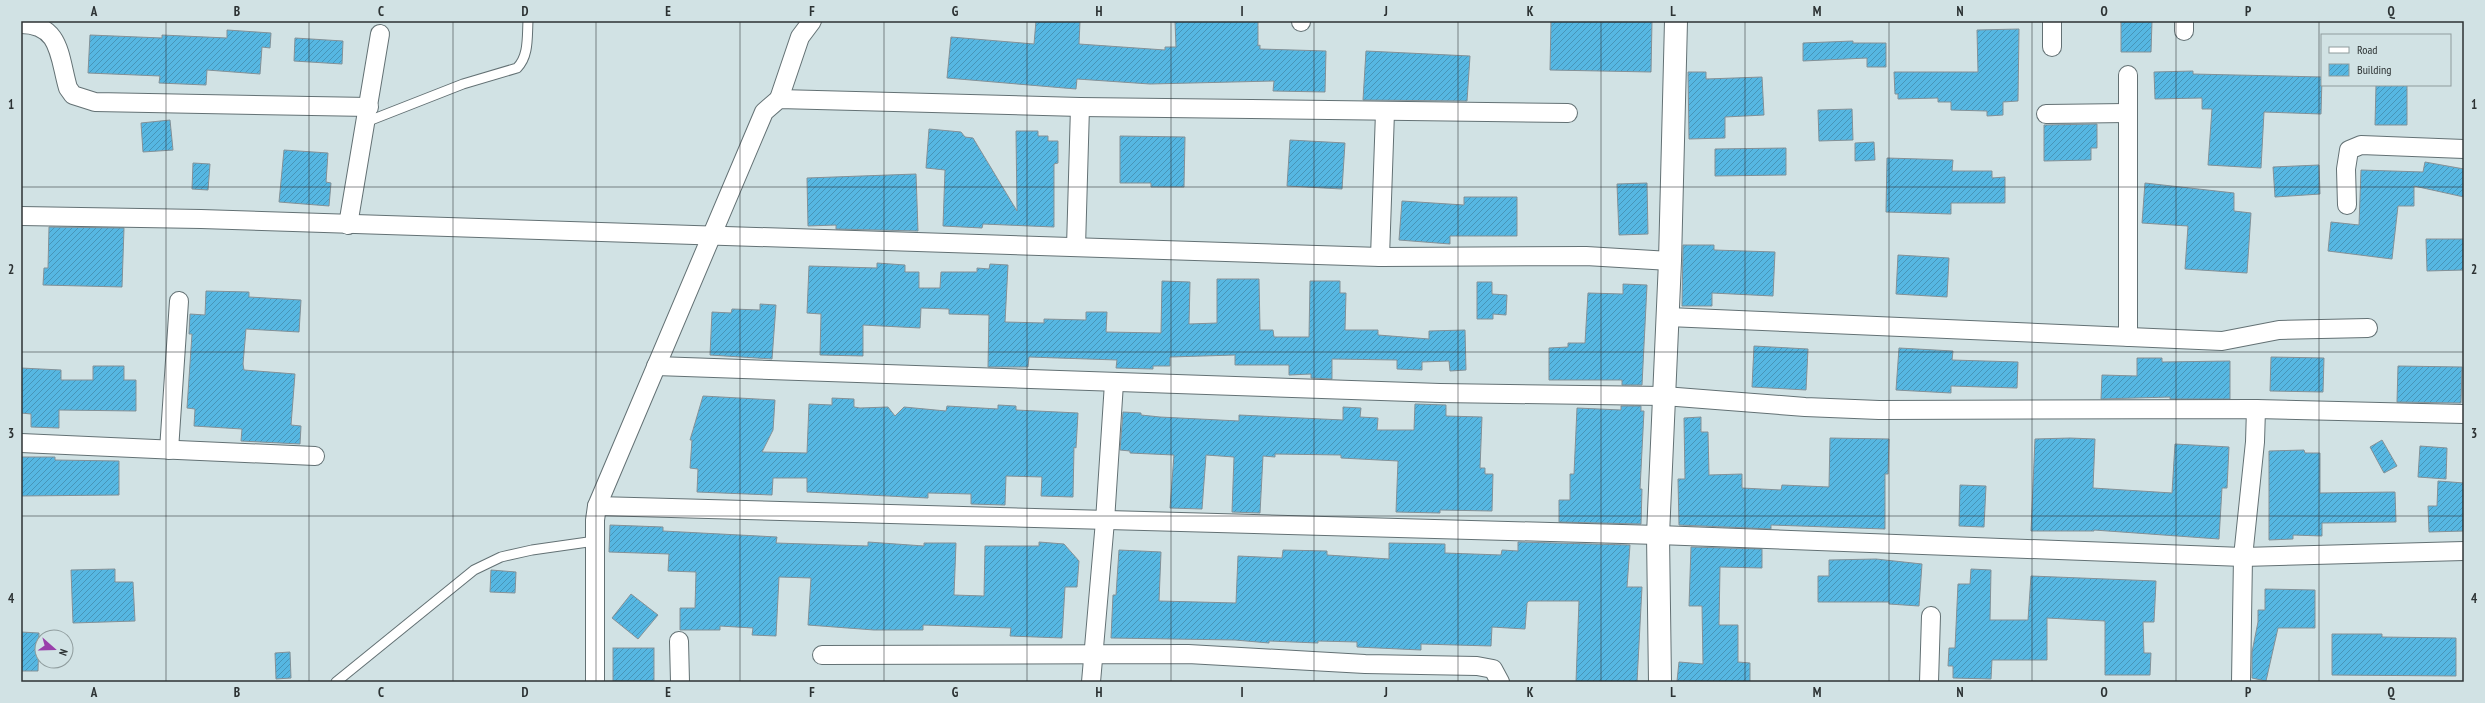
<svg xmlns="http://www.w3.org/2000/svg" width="2485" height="703" font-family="'PT Sans Narrow',sans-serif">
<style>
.building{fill:url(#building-hatch);stroke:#849197}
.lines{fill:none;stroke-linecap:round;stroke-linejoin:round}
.service-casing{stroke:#637174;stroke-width:11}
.minor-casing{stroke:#637174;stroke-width:20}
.tertiary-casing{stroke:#637174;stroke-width:24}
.service{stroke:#fff;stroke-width:9}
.minor{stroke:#fff;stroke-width:18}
.tertiary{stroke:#fff;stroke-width:22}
.grid{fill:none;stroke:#2c3233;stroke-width:1;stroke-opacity:0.55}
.neatline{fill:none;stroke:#2c3233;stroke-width:1.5}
.grid-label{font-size:13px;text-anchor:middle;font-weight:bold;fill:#2c3233}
</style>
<defs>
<pattern id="building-hatch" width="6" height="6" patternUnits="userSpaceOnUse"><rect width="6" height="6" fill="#56b7e2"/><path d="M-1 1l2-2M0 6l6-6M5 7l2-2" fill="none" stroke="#4795b8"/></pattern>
</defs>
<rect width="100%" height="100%" fill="#d1e2e4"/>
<g class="building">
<polygon points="1036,21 1080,21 1079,44 1165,50 1165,47 1176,47 1175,21 1258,21 1258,46 1260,45 1260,49 1326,51 1325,92 1273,91 1274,81 1150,84 1077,79 1076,89 947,78 951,37 1034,44"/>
<polygon points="1551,21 1652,21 1651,72 1550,70"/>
<polygon points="2121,21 2152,21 2151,52 2121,52"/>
<polygon points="2019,29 2018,101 2003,102 2003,115 1987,116 1987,111 1951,110 1951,102 1938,102 1938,98 1898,99 1898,94 1895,94 1894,72 1978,72 1977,30"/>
<polygon points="227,30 271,33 270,48 262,47 260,74 207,70 206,85 159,83 160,76 88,73 90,35 162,38 162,35 227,38"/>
<polygon points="295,38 343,41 342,64 294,61"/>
<polygon points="1853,41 1853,43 1886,43 1886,67 1867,67 1867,58 1803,61 1803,43"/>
<polygon points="1366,51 1470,56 1467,101 1363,100"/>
<polygon points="2193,71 2193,74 2322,77 2321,114 2264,112 2261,168 2208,165 2212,109 2202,109 2202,98 2155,99 2154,72"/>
<polygon points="1688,72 1706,72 1706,79 1762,77 1764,115 1725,117 1725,138 1689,139"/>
<polygon points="2376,85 2407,85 2407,125 2375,125"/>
<polygon points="1852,109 1853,140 1819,141 1818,110"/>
<polygon points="170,120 173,150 143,152 141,123"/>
<polygon points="2097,124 2097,148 2091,148 2091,160 2044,161 2044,125"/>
<polygon points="929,129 961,132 965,137 973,138 1017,211 1016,131 1038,131 1038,136 1048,136 1048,141 1058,141 1058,163 1054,164 1054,227 983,224 982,228 943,226 945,170 926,168"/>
<polygon points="1120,136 1185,137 1184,187 1151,187 1151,183 1120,183"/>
<polygon points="1290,140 1345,143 1342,189 1287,186"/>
<polygon points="1874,142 1875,160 1855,161 1855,143"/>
<polygon points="1786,148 1786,175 1715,176 1715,149"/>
<polygon points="284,150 328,153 326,182 331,183 329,206 279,202"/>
<polygon points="1887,158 1953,160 1952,171 1992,171 1992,178 2005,177 2005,203 1951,203 1951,214 1886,212"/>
<polygon points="2425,162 2464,169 2464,197 2414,186 2414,206 2398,206 2392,259 2328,251 2331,222 2359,225 2361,170 2423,172"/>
<polygon points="193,163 210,164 208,190 192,189"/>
<polygon points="2319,165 2320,194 2275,197 2273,167"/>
<polygon points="916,174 918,231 836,229 836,225 808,226 807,178"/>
<polygon points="1647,183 1648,234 1619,235 1617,184"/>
<polygon points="2145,183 2234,193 2234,211 2251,213 2247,273 2185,269 2188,226 2142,223"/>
<polygon points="1464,197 1517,197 1517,236 1450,236 1450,244 1399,240 1402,201 1464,205"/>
<polygon points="49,227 124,228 122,287 43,285 44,268 48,268"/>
<polygon points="2426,239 2464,239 2464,270 2427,271"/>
<polygon points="1683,245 1714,245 1714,250 1775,252 1773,296 1712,293 1712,306 1682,306"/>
<polygon points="1898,255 1949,258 1947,297 1896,294"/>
<polygon points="877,263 905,265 905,272 919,272 919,288 940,288 941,272 977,272 977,268 989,269 990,264 1008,265 1005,322 1044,323 1044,319 1086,320 1086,312 1107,312 1106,332 1161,333 1162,281 1190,282 1189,324 1217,323 1217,279 1259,279 1260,330 1273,330 1274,337 1309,337 1310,281 1340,281 1340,293 1346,293 1345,330 1378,330 1378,335 1429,339 1429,331 1465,330 1466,370 1450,371 1449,361 1422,362 1422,370 1397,369 1397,360 1332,359 1332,379 1311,378 1311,374 1289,375 1289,365 1235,365 1235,355 1170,357 1170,366 1153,366 1153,369 1116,368 1117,360 1029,357 1028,367 988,367 989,315 949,314 949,309 921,308 920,328 863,325 863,356 820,355 821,314 807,313 809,266 877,268"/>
<polygon points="1477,282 1492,282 1492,294 1507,295 1506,315 1493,314 1493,319 1477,319"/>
<polygon points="1623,284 1647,285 1642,385 1622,385 1622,380 1549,380 1549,348 1568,347 1568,343 1585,343 1588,293 1623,294"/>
<polygon points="206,291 249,292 249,297 301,300 299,332 246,329 243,364 244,370 295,374 291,425 301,426 300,444 241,441 242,429 194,426 195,409 187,408 192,334 189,334 190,314 205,315"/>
<polygon points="760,304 776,305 772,359 710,355 712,312 731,313 732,309 760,310"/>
<polygon points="1754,346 1808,349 1806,390 1752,387"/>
<polygon points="1899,348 1953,351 1952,360 2018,362 2017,388 1951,386 1951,393 1896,390"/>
<polygon points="2271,357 2324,358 2323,392 2270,391"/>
<polygon points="2137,358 2162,358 2162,362 2230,361 2230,399 2170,399 2170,397 2101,399 2102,375 2137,376"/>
<polygon points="93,366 124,366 124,380 136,380 136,411 59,410 59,428 31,427 31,414 21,413 21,368 61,370 61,380 93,380"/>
<polygon points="2398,366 2462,367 2461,403 2397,402"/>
<polygon points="703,396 775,400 773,430 762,452 807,453 809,404 832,405 832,398 854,399 854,407 860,408 888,407 895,416 904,407 946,411 947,406 998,409 998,405 1016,406 1016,410 1078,413 1076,448 1074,447 1073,497 1041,496 1042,477 1006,476 1005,505 971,504 971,494 928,493 928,498 807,492 807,478 773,478 772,495 697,492 698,469 690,468 692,440 690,440"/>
<polygon points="1415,404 1446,405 1446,416 1482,417 1480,468 1485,468 1485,474 1493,474 1492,511 1440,510 1440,513 1396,512 1398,461 1341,458 1341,455 1275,454 1275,457 1263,456 1260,513 1232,512 1234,457 1206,455 1202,509 1170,508 1174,455 1130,453 1130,451 1120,450 1123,412 1141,413 1141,415 1160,417 1239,421 1239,415 1343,420 1343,407 1361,408 1360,417 1378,418 1377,430 1414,430"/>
<polygon points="1621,406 1641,406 1641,411 1644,411 1640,489 1642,489 1641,524 1559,522 1559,500 1570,500 1570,474 1574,474 1577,408 1621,410"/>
<polygon points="1701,417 1701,432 1708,432 1709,475 1742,474 1742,488 1781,490 1782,485 1829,487 1830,438 1889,439 1888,474 1885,474 1885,529 1771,525 1771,529 1679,525 1678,479 1685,479 1684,418"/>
<polygon points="2070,438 2095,439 2093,488 2172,493 2175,444 2229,447 2227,488 2222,488 2219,539 2094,530 2094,531 2031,531 2035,439"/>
<polygon points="2382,440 2397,466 2384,473 2370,447"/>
<polygon points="2420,446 2447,448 2446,479 2418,477"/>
<polygon points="2304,450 2305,453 2320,453 2320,493 2395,492 2396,522 2322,523 2322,536 2293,535 2293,539 2269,540 2269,451"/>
<polygon points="21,457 55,457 55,460 119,461 119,495 21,496"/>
<polygon points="2438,481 2464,483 2464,531 2429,532 2428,506 2437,506"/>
<polygon points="1960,485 1986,486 1984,527 1959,526"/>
<polygon points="610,525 663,527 663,531 777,537 776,543 868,546 868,542 924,546 924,543 956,543 954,595 984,596 985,546 1039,546 1039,542 1064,544 1079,561 1077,587 1065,587 1062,638 1010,636 1011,628 923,625 923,630 874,630 808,625 811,578 779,577 776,636 752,635 753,628 720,626 720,630 680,630 680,608 695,608 696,572 668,571 669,554 609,552"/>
<polygon points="1518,542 1630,545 1627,587 1642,587 1637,682 1576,682 1579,601 1529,601 1527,603 1525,629 1492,627 1491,646 1421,644 1421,650 1357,647 1357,642 1318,641 1318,643 1269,641 1269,643 1235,640 1111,638 1113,595 1116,595 1119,550 1161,552 1159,601 1236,603 1238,556 1282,558 1283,550 1327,551 1327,555 1389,559 1389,543 1445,544 1445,553 1501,555 1502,550 1518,551"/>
<polygon points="1691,547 1762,549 1762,568 1720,567 1719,625 1738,625 1738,662 1750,663 1750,682 1677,681 1679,662 1703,664 1702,606 1689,606"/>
<polygon points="1876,559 1922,564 1919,606 1889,604 1889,602 1818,602 1818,576 1829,576 1829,560"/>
<polygon points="115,569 115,582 133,582 135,621 73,623 71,570"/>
<polygon points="1971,569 1991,570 1990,620 2028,620 2031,576 2156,581 2154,622 2143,622 2144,653 2151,653 2150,675 2105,675 2105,621 2047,618 2047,660 1992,660 1991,679 1953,678 1953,666 1948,666 1949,648 1955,648 1958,584 1970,584"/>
<polygon points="491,570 516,572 515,593 490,592"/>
<polygon points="2265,589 2315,590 2315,628 2278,628 2266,681 2252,678 2252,652 2258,622 2258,610 2265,610"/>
<polygon points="631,594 658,615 638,639 612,618"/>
<polygon points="21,632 39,633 38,671 21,671"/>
<polygon points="2332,634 2382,634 2382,637 2456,638 2456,676 2332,675"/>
<rect x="613" y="648" width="41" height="33"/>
<polygon points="290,652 291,678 276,679 275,653"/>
</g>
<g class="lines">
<g class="service-casing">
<g id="service">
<path d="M366,122L463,84L517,68C529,56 527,37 528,21"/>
<polyline points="336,682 474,570 501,557 532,550 595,541"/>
</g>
</g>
<g class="minor-casing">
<g id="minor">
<polyline points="1301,22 1301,21"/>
<path d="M21,24C61,24 59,57 68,88L73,95L95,102L369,107"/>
<polyline points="2184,31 2184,21"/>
<polyline points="2052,47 2052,21"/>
<polyline points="2128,75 2128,337"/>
<polyline points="779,99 800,37 812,21"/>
<polyline points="2046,114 2127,113"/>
<polyline points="2347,205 2346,169 2349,150 2361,145 2464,149"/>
<polyline points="21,216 201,219 1380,257 1586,256 1670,261"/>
<polyline points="348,225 380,34"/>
<polyline points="1076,247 1080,107"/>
<polyline points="1380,257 1385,112"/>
<polyline points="1668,317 2222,341 2279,330 2368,328"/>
<polyline points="656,366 1440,393 1664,396 1805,407 1879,410 2256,409 2464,414"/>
<polyline points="21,443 315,456"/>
<polyline points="169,450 179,301"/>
<polyline points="597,506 1658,535 2243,557 2464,551"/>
<polyline points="679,641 680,682"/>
<polyline points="822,655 1188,654 1365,664 1477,666 1493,669 1500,682"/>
<polyline points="595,682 595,520 597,506 764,112 779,99 1080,107 1568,113"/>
<polyline points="1091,682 1105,521 1114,383"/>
<polyline points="1929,682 1931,616"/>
<polyline points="2241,682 2243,557 2255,442 2256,409"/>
</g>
</g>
<g class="tertiary-casing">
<polyline id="tertiary" points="1660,682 1658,535 1670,261 1676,21"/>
</g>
<use href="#service" class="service"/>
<use href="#minor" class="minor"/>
<use href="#tertiary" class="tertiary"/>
</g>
<path class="grid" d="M166,21V682M309,21V682M453,21V682M596,21V682M740,21V682M884,21V682M1027,21V682M1171,21V682M1314,21V682M1458,21V682M1601,21V682M1745,21V682M1889,21V682M2032,21V682M2176,21V682M2319,21V682M21,187H2464M21,352H2464M21,516H2464"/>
<rect width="2485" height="703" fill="none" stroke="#d1e2e4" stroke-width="44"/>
<rect x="2321" y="34" width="130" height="52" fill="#d1e2e4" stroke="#8f9c9d"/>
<rect x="2329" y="47" width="20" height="6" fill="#ffffff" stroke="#8f9c9d"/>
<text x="2357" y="54" font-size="12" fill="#2c3233">Road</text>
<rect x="2329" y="64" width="20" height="12" fill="url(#building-hatch)" stroke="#8f9c9d"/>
<text x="2357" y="74" font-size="12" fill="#2c3233">Building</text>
<g transform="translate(54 649) rotate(110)"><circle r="19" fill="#d1e2e4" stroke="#8f9c9d"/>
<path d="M0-3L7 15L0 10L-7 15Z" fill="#993faa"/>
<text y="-6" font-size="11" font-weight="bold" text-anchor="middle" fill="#2c3233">N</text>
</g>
<rect x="22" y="22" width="2441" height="659" class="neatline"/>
<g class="grid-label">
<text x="94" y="16">A</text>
<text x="237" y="16">B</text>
<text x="381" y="16">C</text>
<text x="525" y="16">D</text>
<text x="668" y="16">E</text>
<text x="812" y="16">F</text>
<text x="955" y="16">G</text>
<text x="1099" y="16">H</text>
<text x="1242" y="16">I</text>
<text x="1386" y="16">J</text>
<text x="1530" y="16">K</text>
<text x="1673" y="16">L</text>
<text x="1817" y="16">M</text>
<text x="1960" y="16">N</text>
<text x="2104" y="16">O</text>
<text x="2248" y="16">P</text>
<text x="2391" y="16">Q</text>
<text x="11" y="109">1</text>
<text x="2474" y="109">1</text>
<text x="11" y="274">2</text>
<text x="2474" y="274">2</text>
<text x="11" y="438">3</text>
<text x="2474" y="438">3</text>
<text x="11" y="603">4</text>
<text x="2474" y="603">4</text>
<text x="94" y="697">A</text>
<text x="237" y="697">B</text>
<text x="381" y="697">C</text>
<text x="525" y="697">D</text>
<text x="668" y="697">E</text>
<text x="812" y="697">F</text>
<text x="955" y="697">G</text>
<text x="1099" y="697">H</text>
<text x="1242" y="697">I</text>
<text x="1386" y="697">J</text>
<text x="1530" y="697">K</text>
<text x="1673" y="697">L</text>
<text x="1817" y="697">M</text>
<text x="1960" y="697">N</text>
<text x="2104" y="697">O</text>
<text x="2248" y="697">P</text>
<text x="2391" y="697">Q</text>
</g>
</svg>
